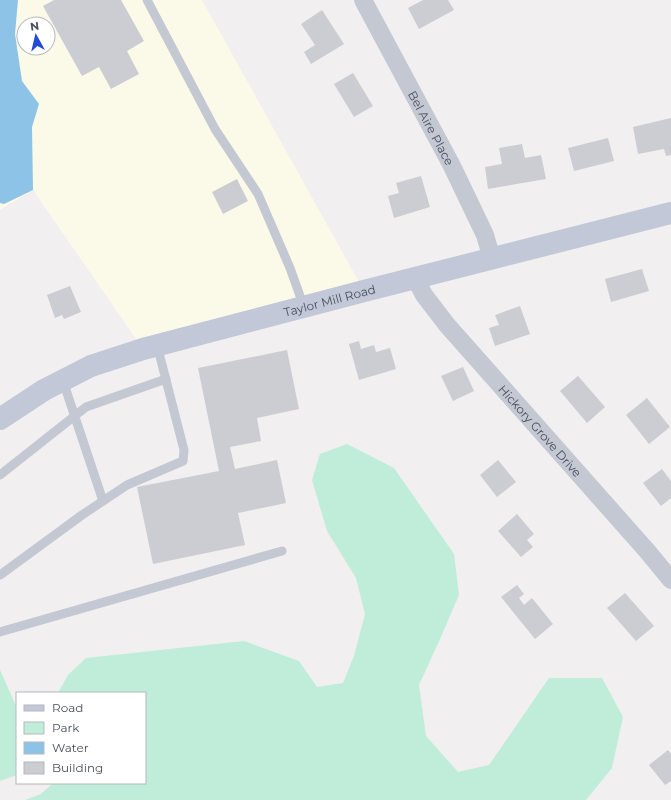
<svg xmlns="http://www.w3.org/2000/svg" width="671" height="800" font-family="Montserrat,sans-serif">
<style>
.commercial{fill:#fbfae9;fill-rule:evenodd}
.green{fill:#bfedda}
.water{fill:#8ec3e8}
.building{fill:#cccdd3}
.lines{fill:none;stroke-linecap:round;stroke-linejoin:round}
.service{stroke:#c3c8d3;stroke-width:9}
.minor{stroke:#c3c8d3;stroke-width:18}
.secondary{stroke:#c2c8d7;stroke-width:22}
.labels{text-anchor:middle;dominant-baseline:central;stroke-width:3.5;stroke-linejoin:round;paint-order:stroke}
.street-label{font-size:12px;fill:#484e5b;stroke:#fff}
</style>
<rect width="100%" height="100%" fill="#f1efef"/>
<path class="commercial" d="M0,0H202L364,291L143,349L33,190L0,210ZM24,24H48V48H24Z"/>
<g class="green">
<polygon points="347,444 394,468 454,554 459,595 440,639 419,685 426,736 458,772 489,765 549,678 602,678 623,717 612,768 586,800 25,800 41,794 53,783 145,783 145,693 58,693 68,675 86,658 244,641 299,661 317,687 343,683 354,656 365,614 356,578 327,531 312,480 320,454"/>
<polygon points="0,670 17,708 17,775 0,781"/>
</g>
<polygon class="water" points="0,0 18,0 15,34 22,81 39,104 32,127 33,190 4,204 0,203"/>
<g class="building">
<polygon points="54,0 121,0 144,41 127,51 139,74 111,89 99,67 82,76 43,6"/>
<polygon points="423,0 448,0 454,10 419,29 408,8"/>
<polygon points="322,10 344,44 311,64 304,52 315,45 301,24"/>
<polygon points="353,73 373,106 354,117 334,84"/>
<polygon points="671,118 671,155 666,156 664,149 638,154 633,127"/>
<polygon points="608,138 614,161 574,171 568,148"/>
<polygon points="522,144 525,158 541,155 546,179 488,189 485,167 502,164 499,148"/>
<polygon points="421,176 430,207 394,218 388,196 399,193 396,183"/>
<polygon points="237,179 248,201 223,214 212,192"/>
<polygon points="642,269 649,291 611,302 605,279"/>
<polygon points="70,286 81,312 64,319 62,315 55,318 47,295"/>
<polygon points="520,306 530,334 495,346 489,328 499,325 495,315"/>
<polygon points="359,341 361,349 374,345 376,352 390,348 396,369 359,380 349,344"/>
<polygon points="287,350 299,409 257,418 261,441 230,447 235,469 277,460 286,503 238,513 245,545 153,564 137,487 219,471 198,368"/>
<polygon points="463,367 474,391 453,401 441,376"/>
<polygon points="578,376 605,407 587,423 560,391"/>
<polygon points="647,398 670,427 649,444 626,415"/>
<polygon points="498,460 516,482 497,497 480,475"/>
<polygon points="662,469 671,481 671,498 661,506 643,483"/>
<polygon points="517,514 534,534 527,540 533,547 521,557 498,531"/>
<polygon points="517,585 524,594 519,598 524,605 532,598 553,624 535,639 501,597"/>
<polygon points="625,593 654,626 636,641 607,608"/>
<polygon points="668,750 671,754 671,781 665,785 649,765"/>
</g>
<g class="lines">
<g class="service">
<polyline points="147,0 215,129 258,194 290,268 304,307"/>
<polyline points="63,381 103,501"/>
<polyline points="0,475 86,407 166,379"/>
<polyline points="0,575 82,515 127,485 183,461 184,450 157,345"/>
<polyline points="0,632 282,551"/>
</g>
<g class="minor">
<path id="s1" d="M363,0L452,166L485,235L492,259"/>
<path id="s2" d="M415,278L424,295L447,325L648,552L671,580"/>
</g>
<path class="secondary" id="s3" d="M0,419L44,390L91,366L143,349L364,291L671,213"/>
</g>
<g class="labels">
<g class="street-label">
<text stroke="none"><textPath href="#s1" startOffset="145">Bel Aire Place</textPath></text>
<text stroke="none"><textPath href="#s3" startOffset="353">Taylor Mill Road</textPath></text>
<text stroke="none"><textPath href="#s2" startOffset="198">Hickory Grove Drive</textPath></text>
</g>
</g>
<rect x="16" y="692" width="130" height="92" fill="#ffffff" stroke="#b6b8bd"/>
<rect x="24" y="705" width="20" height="6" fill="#c2c8d7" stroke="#b6b8bd"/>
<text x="52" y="712" font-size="12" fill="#484e5b">Road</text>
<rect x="24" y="722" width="20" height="12" fill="#bfedda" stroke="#b6b8bd"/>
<text x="52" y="732" font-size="12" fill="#484e5b">Park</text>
<rect x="24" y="742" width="20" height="12" fill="#8ec3e8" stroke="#b6b8bd"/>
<text x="52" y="752" font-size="12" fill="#484e5b">Water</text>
<rect x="24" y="762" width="20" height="12" fill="#cccdd3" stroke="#b6b8bd"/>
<text x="52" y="772" font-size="12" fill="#484e5b">Building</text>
<g transform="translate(36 36) rotate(352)"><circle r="19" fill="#ffffff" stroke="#b6b8bd"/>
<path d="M0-3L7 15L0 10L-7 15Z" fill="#224cd8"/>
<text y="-6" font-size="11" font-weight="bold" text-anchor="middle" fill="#484e5b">N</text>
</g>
</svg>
